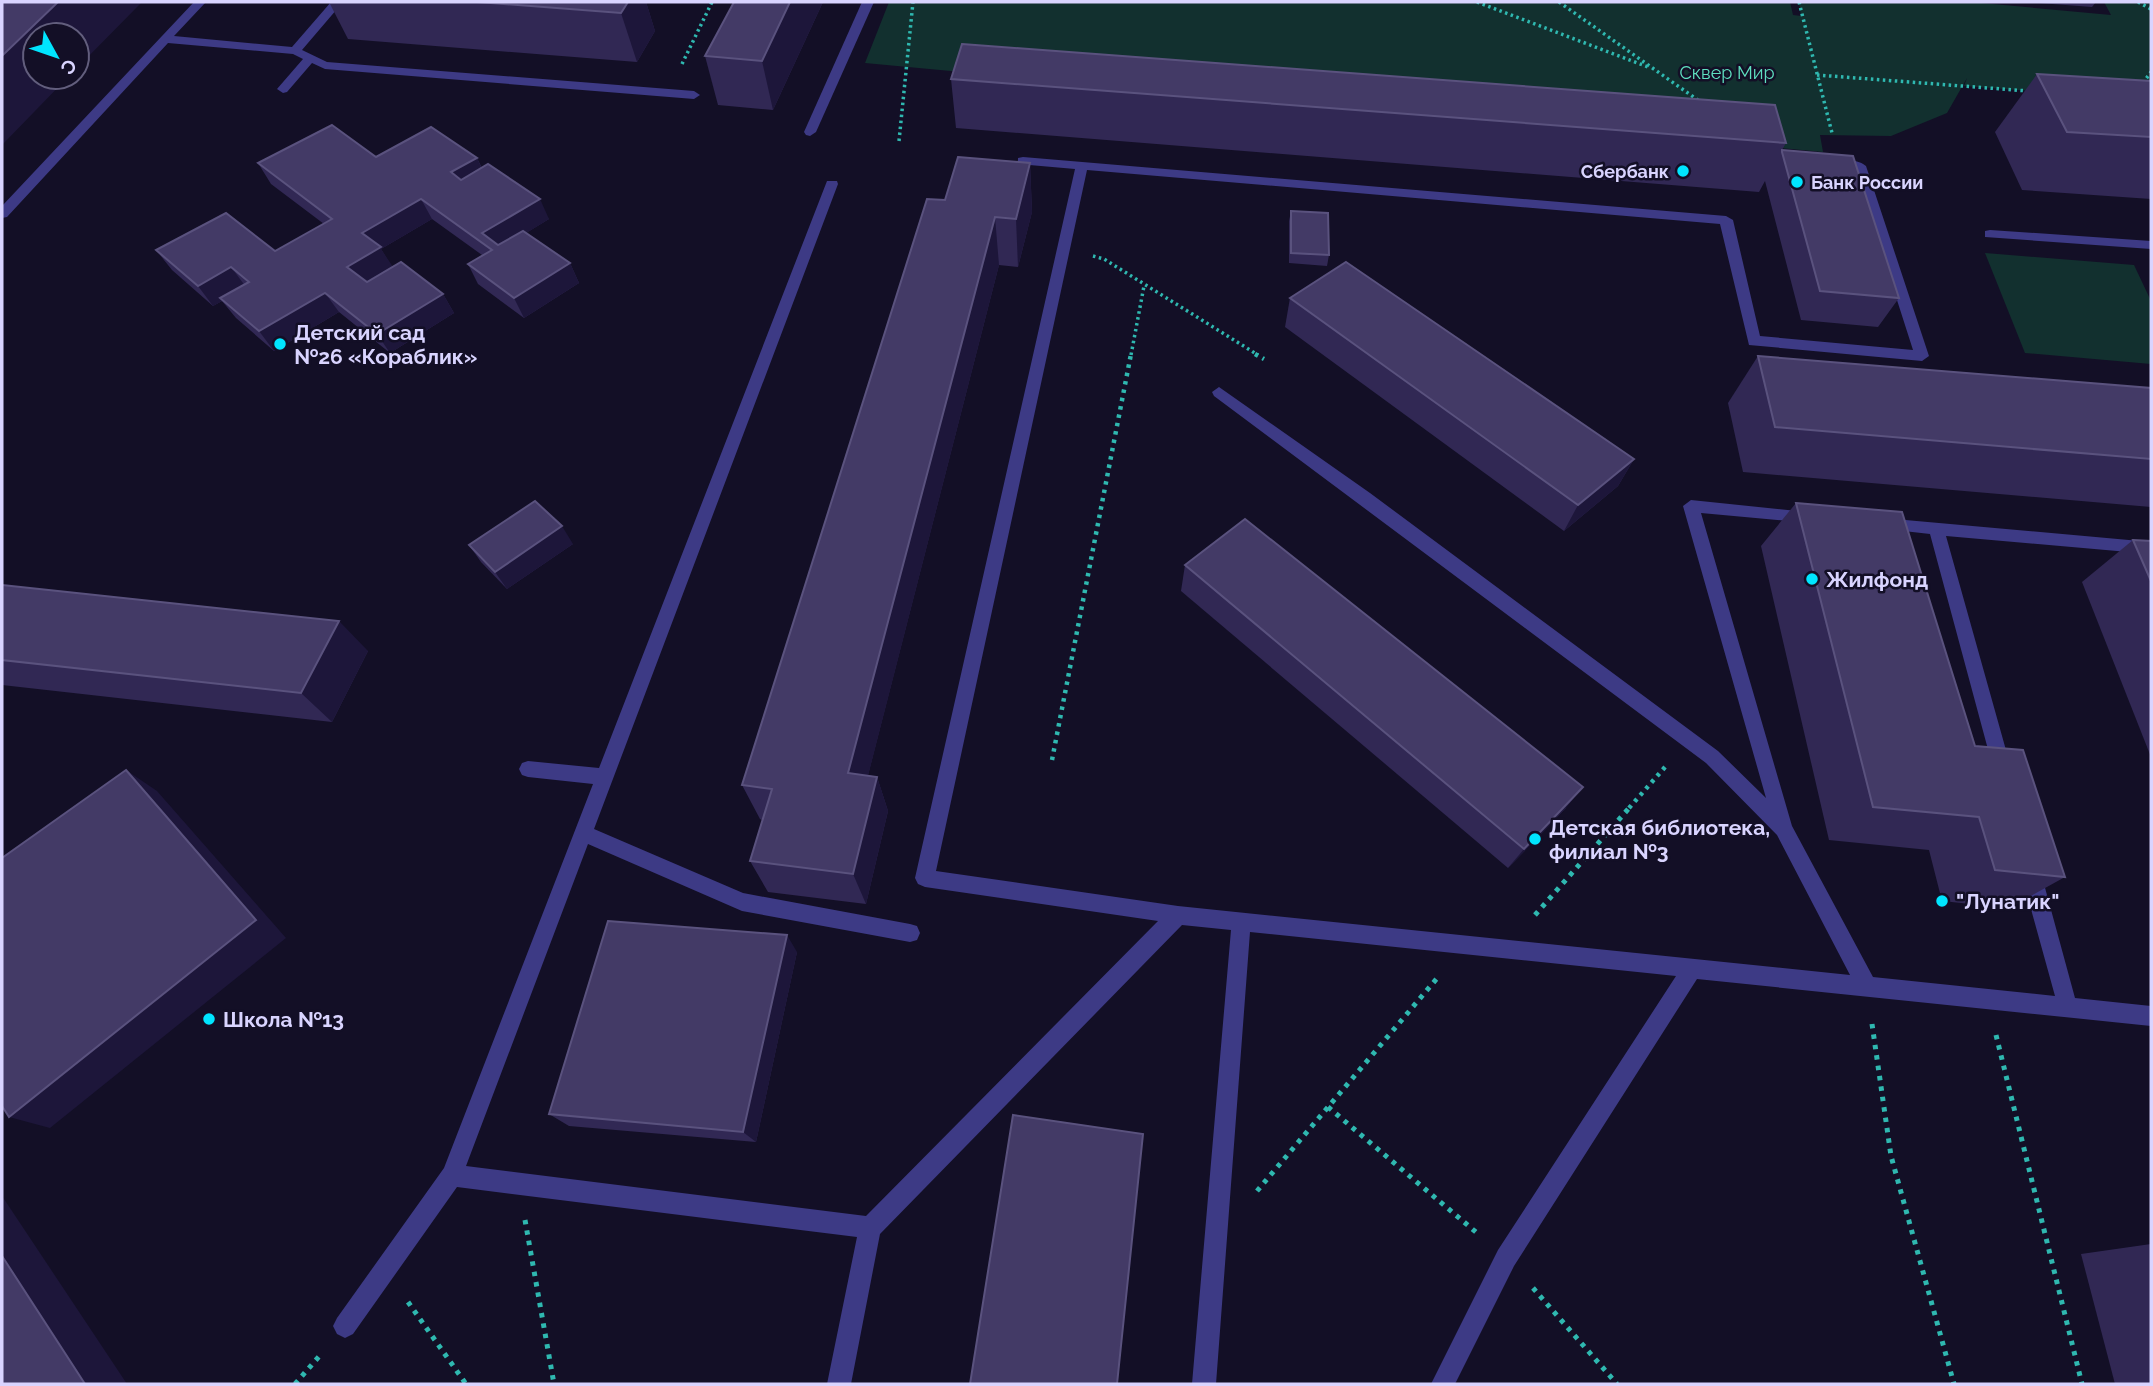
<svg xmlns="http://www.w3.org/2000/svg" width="2153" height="1386" font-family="Raleway,sans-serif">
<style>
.green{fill:#12302f}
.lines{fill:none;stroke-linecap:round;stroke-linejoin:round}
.path-far2{stroke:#2fb8b0;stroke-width:3.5;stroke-dasharray:2.5 3.5;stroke-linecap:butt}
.path-far1{stroke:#2fb8b0;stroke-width:4.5;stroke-dasharray:3.5 5;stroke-linecap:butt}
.path{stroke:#2fb8b0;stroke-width:5;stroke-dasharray:4.5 6;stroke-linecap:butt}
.minor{fill:#3d3a85;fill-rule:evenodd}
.wall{fill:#312854}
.shaded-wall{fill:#1d163a}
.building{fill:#433a66;stroke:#5a527e;stroke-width:2}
.poi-dot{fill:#00e5ff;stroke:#130f26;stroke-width:2.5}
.labels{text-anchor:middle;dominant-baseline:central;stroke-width:5;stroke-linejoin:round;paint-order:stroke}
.far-park-label{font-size:18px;fill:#5fe0c0;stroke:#130f26}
.far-poi-label{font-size:18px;font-weight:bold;fill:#d9d4ff;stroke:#130f26;text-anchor:end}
.poi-label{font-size:21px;font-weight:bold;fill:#d9d4ff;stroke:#130f26;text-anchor:start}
</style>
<rect width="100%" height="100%" fill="#130f26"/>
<g class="green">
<polygon points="889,2 1790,2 1793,15 1801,16 1799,2 1971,2 2111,15 2104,2 2151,2 2151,100 1964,86 1967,78 1947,113 1891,136 1820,135 1823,152 865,63"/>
<polygon points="1985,253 2134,265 2151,301 2151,364 2025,353"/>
</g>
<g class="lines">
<g class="path-far2">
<polyline points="1477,2 1648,67"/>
<polyline points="1559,2 1702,103"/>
<polyline points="1799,2 1832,133"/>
<polyline points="2138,2 2151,9"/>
<polyline points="682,64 712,2"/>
<polyline points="1817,75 2028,91"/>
<polyline points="2143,83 2151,72"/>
<polyline points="899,141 913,2"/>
<polyline points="1093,256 1104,259 1258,355"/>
<polyline points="1131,355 1144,286"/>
</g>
<g class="path-far1">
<polyline points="1255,354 1264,359"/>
<polyline points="1052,760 1131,354"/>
<polyline points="1629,808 1666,766"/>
</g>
<g class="path">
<polyline points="1535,915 1630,807"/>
<polyline points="1872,1024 1891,1156 1954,1384"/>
<polyline points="1996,1035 2082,1384"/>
<polyline points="1328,1107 1477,1233"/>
<polyline points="1257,1191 1439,976"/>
<polyline points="525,1220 554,1384"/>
<polyline points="1533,1288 1617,1384"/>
<polyline points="408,1302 466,1384"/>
<polyline points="295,1384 322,1353"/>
</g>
<g class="minor">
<polygon points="194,2 206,2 174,36 292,47 331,2 343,2 302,50 327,62 694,91 700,95 694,99 325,69 312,63 287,92 283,93 277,89 303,59 293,54 168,43 7,217 2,218 2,206"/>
<polygon points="862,2 874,2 816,132 810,136 806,135 804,132"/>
<path d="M1023,157L1726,216L1733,220L1760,336L1913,350L1855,169L1832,167L1826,163C1834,156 1858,159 1866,166L1929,356L1922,361L1749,345L1720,224L1087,170L936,871L1178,906L1850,975L1777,835L1706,763L1214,396L1212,392L1219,387L1370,493L1718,751L1766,798L1683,506L1691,500L1816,513L1818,517L1810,523L1701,513L1792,826L1873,977L2055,996L2021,873L2024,867L2031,864L2038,867L2041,873L2075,998L2151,1006V1026L1697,979L1514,1266L1455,1384H1431L1498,1250L1676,976L1250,932L1216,1384H1192L1231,930L1182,925L880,1234L851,1384H827L857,1237L457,1187L353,1334L345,1338L337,1334L333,1326L337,1318L444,1168L593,784L528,777L522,775L519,769L522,763L528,761L599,768L827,181H837L838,184L594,829L743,893L910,924L917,926L920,933L917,940L910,942L742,911L588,844L466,1166L866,1216L1158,921L925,887L918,884L915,878L1075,169L1018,164V158Z"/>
<polygon points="1990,230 2151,241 2151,249 1985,237 1985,231"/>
<polygon points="1883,518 2151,542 2151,554 1946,536 2011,768 2008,774 2002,776 1996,774 1993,768 1930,534 1877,528 1875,524 1877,520"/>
</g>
</g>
<g class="wall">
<polygon points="329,2 646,2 655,31 637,62 348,39"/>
<polygon points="823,2 773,110 718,105 705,56"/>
<polygon points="2026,2 2096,2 2092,7"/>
<polygon points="2037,74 2151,81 2151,199 2022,190 1995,132"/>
<polygon points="951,79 1786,143 1782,150 1899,298 1878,327 1801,320 1765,181 1759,192 956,128"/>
<polygon points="376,157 477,158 482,168 549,219 526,233 570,263 579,283 524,318 478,284 468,264 482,255 432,219 381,249 392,267 443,294 454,313 390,353 339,312 274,351 236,318 222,301 213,306 172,270 156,250 275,251 324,224 271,184 258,163"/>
<polygon points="1030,163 1032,212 1018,267 999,265 868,775 877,777 888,811 866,904 768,892 750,861 762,820 760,819 742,785 945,200"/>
<polygon points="1291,211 1329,255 1327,266 1289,263 1289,221"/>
<polygon points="1290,298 1634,459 1618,486 1564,531 1285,327"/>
<polygon points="1758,356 2151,388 2151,507 1743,472 1728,403"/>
<polygon points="1796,503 1975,746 2065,877 2009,908 1942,901 1929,850 1829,840 1761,546"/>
<polygon points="2133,540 2151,541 2151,757 2082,582"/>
<polygon points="573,544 507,589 481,562 469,545"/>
<polygon points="1185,565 1566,808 1508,868 1181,591"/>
<polygon points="2,585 368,651 332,722 2,685"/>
<polygon points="797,952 756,1142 569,1126 549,1114"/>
<polygon points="2151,1244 2151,1384 2115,1384 2081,1254"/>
</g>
<g class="shaded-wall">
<polygon points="58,2 142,2 77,68 77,35 35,35 35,77 68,77 2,145 2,56"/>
<polygon points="628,2 646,2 655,31 637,62 621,13"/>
<polygon points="790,2 823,2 773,110 762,61"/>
<polygon points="477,158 486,178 461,193 451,172"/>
<polygon points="1030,163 1032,212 1018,267 1016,219"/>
<polygon points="421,199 432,219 381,249 393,267 360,287 347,267 362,233"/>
<polygon points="540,199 549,219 494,253 482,233"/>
<polygon points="995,217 999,265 860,807 848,773"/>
<polygon points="570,263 579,283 524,318 514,298"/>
<polygon points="231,267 246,287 220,298 222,301 213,306 198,286"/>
<polygon points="325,293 339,312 274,351 259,331"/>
<polygon points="443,294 454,313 390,353 377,334"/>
<polygon points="1634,459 1618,486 1564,531 1578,505"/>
<polygon points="562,526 573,544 507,589 495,572"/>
<polygon points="339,621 368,651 332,722 301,693"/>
<polygon points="126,770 157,791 286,938 50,1128 9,1117"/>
<polygon points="877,777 888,811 866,904 853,874"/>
<polygon points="1583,787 1566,808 1508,868 1524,849"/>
<polygon points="787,935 797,952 756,1142 743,1132"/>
<polygon points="2,1196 127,1384 85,1384 2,1256"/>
</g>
<g class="building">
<polygon points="2,2 58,2 2,56"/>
<polygon points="477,2 628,2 621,13"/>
<polygon points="734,2 790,2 762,61 705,56"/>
<polygon points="962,44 1775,105 1786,143 951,79"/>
<polygon points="2037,74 2151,81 2151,137 2067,132"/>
<polygon points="332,125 376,157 431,127 477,158 451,172 461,180 488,164 540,199 482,233 498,245 523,231 570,263 514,298 468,264 492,250 421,199 362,233 381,247 347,267 367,282 401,262 443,294 377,334 325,293 259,331 220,298 249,282 231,267 198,286 156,250 226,213 275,251 332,219 258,163"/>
<polygon points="1782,150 1853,156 1899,298 1820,291 1782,152"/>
<polygon points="958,157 1030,163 1016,219 995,217 848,773 877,777 853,874 750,861 772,789 742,785 927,199 945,200"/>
<polygon points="1291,211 1328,213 1329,255 1291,253"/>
<polygon points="1346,262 1634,459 1578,505 1290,298"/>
<polygon points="1758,356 2151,388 2151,459 1775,427"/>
<polygon points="535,501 562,526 495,572 469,545"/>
<polygon points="1796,503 1902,512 1975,746 2023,750 2065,877 1995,870 1979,817 1873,807"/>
<polygon points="1245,519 1583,787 1524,849 1185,565"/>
<polygon points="2133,540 2151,541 2151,581"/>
<polygon points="2,585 339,621 301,693 2,660"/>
<polygon points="126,770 256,920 9,1117 2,1106 2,858"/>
<polygon points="608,921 787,935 743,1132 549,1114"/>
<polygon points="1013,1115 1143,1134 1117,1384 970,1384"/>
<polygon points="2,1256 85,1384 2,1384"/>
</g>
<g class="poi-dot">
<circle cx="1683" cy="171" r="7"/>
<circle cx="1797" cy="182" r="7"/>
<circle cx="280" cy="344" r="7"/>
<circle cx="1812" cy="579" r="7"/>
<circle cx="1535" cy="839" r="7"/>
<circle cx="1942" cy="901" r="7"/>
<circle cx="209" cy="1019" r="7"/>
</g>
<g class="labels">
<g class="far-park-label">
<text x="1727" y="72">Сквер Мир</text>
</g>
<g class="far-poi-label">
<text x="1669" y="171">Сбербанк</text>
<text x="1811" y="182" text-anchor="start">Банк России</text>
</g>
<g class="poi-label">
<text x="294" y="332">Детский сад<tspan x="294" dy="24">№26 «Кораблик»</tspan></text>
<text x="1826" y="579">Жилфонд</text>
<text x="1549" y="827">Детская библиотека,<tspan x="1549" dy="24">филиал №3</tspan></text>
<text x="1956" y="901">"Лунатик"</text>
<text x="223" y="1019">Школа №13</text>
</g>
</g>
<rect width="2153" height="1386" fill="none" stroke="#d9d4ff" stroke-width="7"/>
<g transform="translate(56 56) rotate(130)"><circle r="33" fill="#130f26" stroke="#625e7d" stroke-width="2"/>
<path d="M0-5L12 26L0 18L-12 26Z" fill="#00e5ff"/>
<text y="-10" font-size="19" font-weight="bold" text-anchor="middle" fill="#d9d4ff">С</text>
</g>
</svg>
